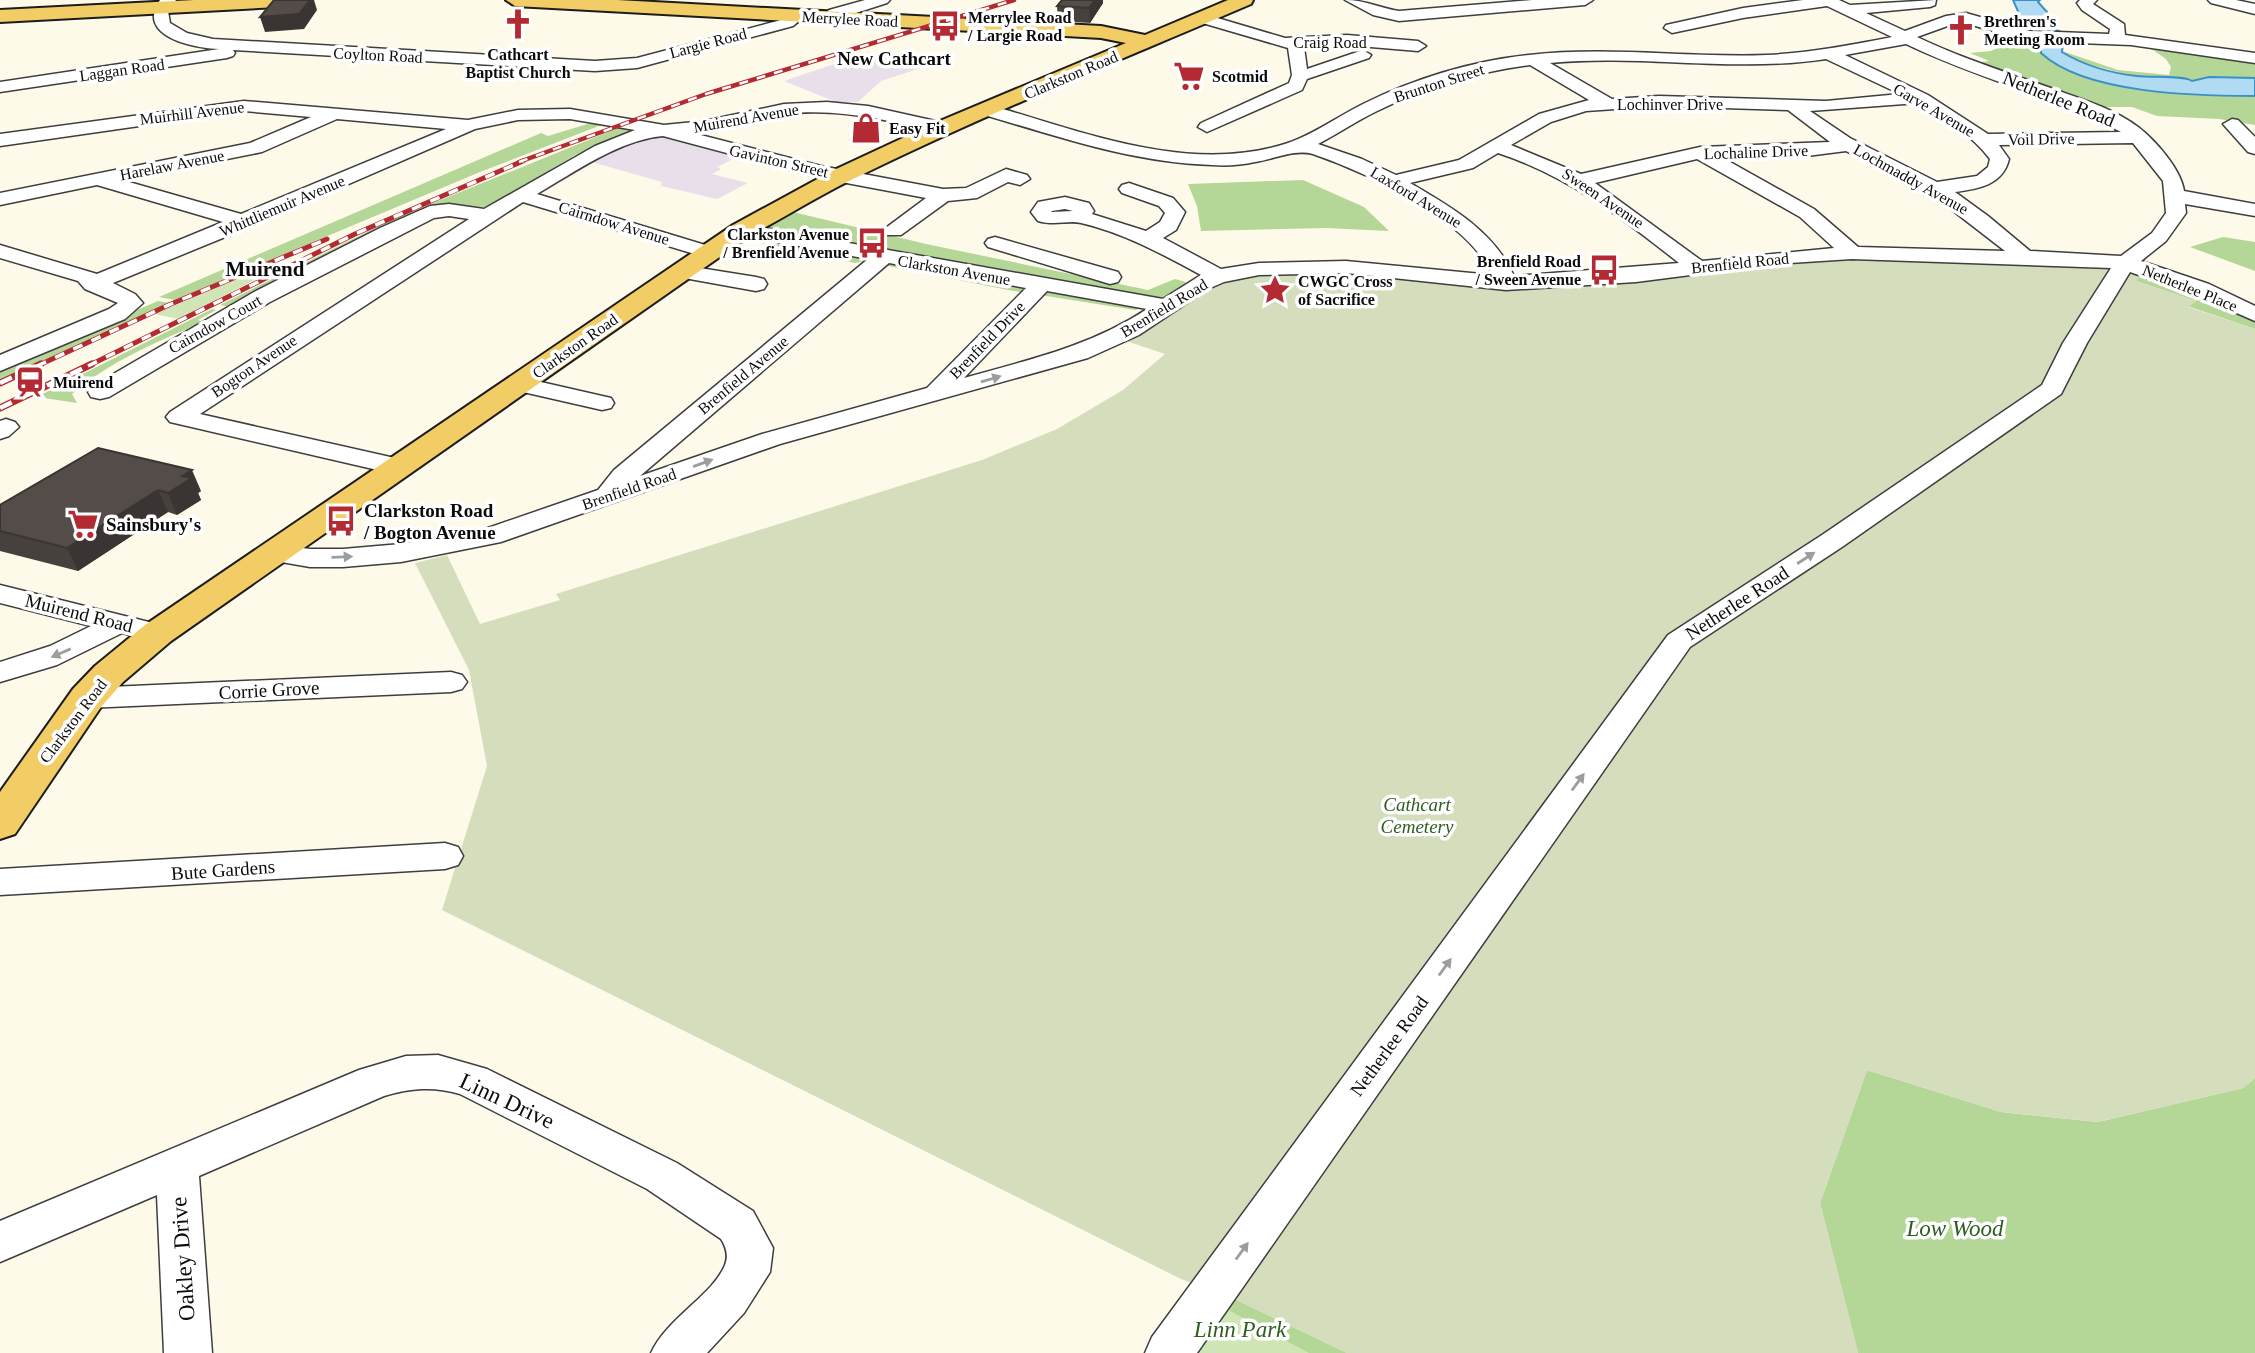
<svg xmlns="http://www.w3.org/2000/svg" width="2255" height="1353" font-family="'Times New Roman',serif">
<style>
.industrial{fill:#e8dfea}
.green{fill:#d0e6b6}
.forest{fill:#b4d696}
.cemetery{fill:#d4debd}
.water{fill:#b1dbf3;stroke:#3b91c6;stroke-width:2}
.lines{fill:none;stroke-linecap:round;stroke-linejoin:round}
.minor-casing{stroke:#3e3e3e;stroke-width:3}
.major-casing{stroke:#1c1c1c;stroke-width:4}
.minor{fill:#fff;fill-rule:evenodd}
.major{fill:#f2cd65;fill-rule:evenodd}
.rail-far2-casing{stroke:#b32a33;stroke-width:4.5}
.rail-far1-casing{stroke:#b32a33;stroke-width:5}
.rail-casing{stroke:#b32a33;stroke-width:7}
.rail-far2{stroke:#fff;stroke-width:2.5;stroke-dasharray:9;stroke-linecap:butt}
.rail-far1{stroke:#fff;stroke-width:3.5;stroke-dasharray:10;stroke-linecap:butt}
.rail{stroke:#fff;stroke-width:4.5;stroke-dasharray:13;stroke-linecap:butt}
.wall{fill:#47413e}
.shaded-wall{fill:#3a3532}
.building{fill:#534c48;stroke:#3a3532;stroke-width:2}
.oneway{fill:#9d9d9d}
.labels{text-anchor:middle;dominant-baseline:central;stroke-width:7;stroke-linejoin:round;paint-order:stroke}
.far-poi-label{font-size:16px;font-weight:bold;fill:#0b0b0b;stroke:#fff;text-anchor:start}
.far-street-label{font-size:16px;fill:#0b0b0b;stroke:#fff}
.far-quarter-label{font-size:19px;font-weight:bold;fill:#0b0b0b;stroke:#fff}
.street-label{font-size:19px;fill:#0b0b0b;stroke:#fff}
.poi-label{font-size:19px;font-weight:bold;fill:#0b0b0b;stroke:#fff;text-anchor:start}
.park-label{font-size:19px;font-style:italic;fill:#2d5e1f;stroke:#fff}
.far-district-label{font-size:21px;font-weight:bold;fill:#0b0b0b;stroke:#fff}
.near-street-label{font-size:23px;fill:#0b0b0b;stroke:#fff}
.near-park-label{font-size:23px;font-style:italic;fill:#2d5e1f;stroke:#fff}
</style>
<rect width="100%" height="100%" fill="#fefae9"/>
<g class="industrial">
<polygon points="870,52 921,68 881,81 858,102 836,102 784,81"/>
<polygon points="653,134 735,156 733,159 717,167 721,169 712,174 748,183 717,199 661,186 662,182 588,161"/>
</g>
<g class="green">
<polygon points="270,265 280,267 178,319 155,314"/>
<polygon points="1230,1297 1347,1353 1193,1353"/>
</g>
<g class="forest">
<path d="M1955,21L2034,37C2062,95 2199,96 2255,96V125L2219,119L2157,116L2132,107H2097L1974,63L1989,61L1970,53L1991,51L2001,46L1994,40L2001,38L1969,25L1940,28L1942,30L1928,31Z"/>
<polygon points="2146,45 2255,60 2255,78 2209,77 2192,81 2134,76 2079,62 2062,51 2118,70 2169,75 2171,67 2166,59"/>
<polygon points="594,122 604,124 480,172 175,300 159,297 541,133 548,136"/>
<polygon points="618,128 635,131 575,155 488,207 448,206 234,308 220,305 389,221"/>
<polygon points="1303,180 1364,207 1389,231 1326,228 1201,231 1197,206 1188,184"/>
<polygon points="789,211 926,244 1148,290 1175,279 1186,282 1170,300 1135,310 1008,290 864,261 855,263 745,240"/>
<polygon points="2223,237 2255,242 2255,271 2190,247"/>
<polygon points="2141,273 2203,299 2209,296 2225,310 2255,320 2255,329 2187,306 2196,301 2136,281"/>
<polygon points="158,301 170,303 0,380 0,368"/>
<path d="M212,309L216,310L198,320L203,322C157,342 110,361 72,394L77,403L37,397Z"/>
<polygon points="1867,1070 2001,1112 2098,1122 2243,1088 2255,1078 2255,1353 1858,1353 1820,1203"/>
<polygon points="1230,1297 1347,1353 1309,1353 1230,1311"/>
</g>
<path class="cemetery" d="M1877,257L2100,265L2141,273L2136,281L2197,301L2188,307L2255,329V1078L2243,1088L2098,1122L2001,1112L1867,1070L1820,1203L1858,1353H1347L1230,1297L1181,1279L442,910L487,766L469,670L415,563L447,555L480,624L560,600L556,594L982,460L1057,429L1123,390L1165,354L1123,340C1159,318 1197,285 1239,276C1260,271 1282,272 1303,272C1371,273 1437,285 1505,286L1783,261Z"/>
<path class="water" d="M2013,0H2040L2038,2L2047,12L2053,29L2064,33L2062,52C2085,66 2110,73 2137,76C2150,78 2183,75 2192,81L2209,77L2255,78V96C2197,96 2085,94 2041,53V48L2032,35L2023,33L2025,27Z"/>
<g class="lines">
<g class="minor-casing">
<g id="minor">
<path d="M160,0H176L168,11L170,23L187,33L213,39L595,61L637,58L781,20L797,11L805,16L793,26L637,68L595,71L233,50L235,53L233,56L227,58L0,92V82L219,49C193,48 135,36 160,0Z"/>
<polygon points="865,0 890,0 887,3 828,22 820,17 829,10"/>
<path d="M1345,0C1366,0 1379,8 1399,11L1532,0H1593L1585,5L1399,21L1373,15Z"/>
<path d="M1803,0H1839L1850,5L1936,0L1935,5L1930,7L1866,13L1905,31L1946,16L1966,13L2029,31L2109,34L2110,29L2082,10L2077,3L2080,0H2097L2093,4L2124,24L2125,35L2255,53V63L2131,45L2028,41L1965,23L1953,24L1917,37C1963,59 2012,74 2059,91C2085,100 2116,110 2138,127C2155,140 2181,169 2184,191L2255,204V216L2185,204L2186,213L2166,241L2141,261L2209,284L2255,306V321L2193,294L2130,272L2087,343L2061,394L1842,547L1690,647L1197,1353H1145L1152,1337L1668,635L1822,535L2042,385L2063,343L2111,268L1852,259L1776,264L1636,282L1506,290L1346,273L1259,275L1224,282L1208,289L1139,335L1088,358L780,444L501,542L401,562L343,567H310L264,559L260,553L264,547L274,544L310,549H343L401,544L485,529L598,490L614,470L868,259L735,234L732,230L735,226L742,224L1163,299L1201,275C1162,254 1124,233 1081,223C1068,220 1055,226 1038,221L1031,212L1038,202L1065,197L1089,203L1094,211L1092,214L1146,231L1160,222L1165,213L1159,206L1122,193L1119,189L1122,185L1129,183L1173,198L1185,212L1176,230L1163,238L1221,269L1259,263L1346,261L1492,275C1469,220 1368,173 1313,154C1294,149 1275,159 1255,162C1242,165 1226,166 1212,165C1133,163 1057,136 981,114L978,110L981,106H993C1086,133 1191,175 1288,143C1314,134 1337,117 1363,104C1414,79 1472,61 1529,55C1608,46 1687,58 1767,55C1809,53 1851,45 1892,37L1827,6L1743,18L1672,33L1664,28L1666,25L1743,8ZM1906,44C1976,78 2052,96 2121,132L1988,134L1928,95L1845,55ZM1826,59L1900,94L1826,101L1659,96L1612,99L1550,63C1642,54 1734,73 1826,59ZM1530,65L1589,100L1539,114L1459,160L1396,175L1362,159L1318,144C1337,134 1355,122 1375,112C1424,88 1476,72 1530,65ZM1918,103C1945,119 1971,134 1990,159L1988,167L1977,176L1937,182L1850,138L1810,111ZM1659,106L1788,110L1830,142L1700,147L1581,174L1511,145L1551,122L1586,111ZM2133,143L2163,181L2166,213L2152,233L2121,256L2030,251L1988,216L1955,192C1978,189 2003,185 2009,159L1999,145ZM1846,151L1939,200L2005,251L1858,247L1814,209L1723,158L1807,156ZM1498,153C1568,176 1622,218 1679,263L1514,276C1494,231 1451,207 1410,183L1473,168ZM1697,159L1800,217L1834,248L1702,261L1595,183ZM1065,209L1073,211L1051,212L1052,211ZM889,263L1026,288L927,388L762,434L640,476ZM1047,291L1147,309C1091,346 1028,360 964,378Z"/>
<polygon points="2208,0 2236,0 2255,4 2255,14 2211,3"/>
<polygon points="1204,14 1285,38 1347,35 1418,41 1426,46 1418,51 1347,45 1304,47 1307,69 1363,50 1371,55 1369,58 1307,79 1302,90 1207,132 1198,127 1201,123 1289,83 1292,75 1288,48 1199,22 1196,19 1199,16"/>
<path d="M244,101L468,120L518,110L570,109L664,125L704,121L784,104L827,102L868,106L949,124L952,128L943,133C891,121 838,107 783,114C753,119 724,129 693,133L821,166L943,189L966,188L1006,169L1027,175L1030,179L1020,185L1008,182L977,198L948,201L901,235H887L884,231L887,227L926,198L820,178L663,136C619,140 575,172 537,194L715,248L719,252L715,256H701L523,202L200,414L408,461L412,467L408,473L399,475L170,422L166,417L170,412L469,219L449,216L434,218L270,302L109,397L100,399L91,397L88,392L91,387L254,292L380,228L430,206L449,204L484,209L595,146L635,130L570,119L518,120L475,129L252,226L113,283L135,294L143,303L125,319L0,371V355L109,309L118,303L85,289L78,281L0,258V245L97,274L223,222L97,185L0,205V193L250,143L311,117L244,111L0,146V134ZM337,119L446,129L241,214L122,180L262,152Z"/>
<polygon points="2232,119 2238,120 2255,137 2255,154 2248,152 2223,124"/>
<polygon points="995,237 1118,272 1121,277 1118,282 1110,284 988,247 985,243 988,239"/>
<polygon points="681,265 756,277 764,279 767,284 764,289 756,291 673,276 670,271 673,266"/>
<polygon points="519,377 611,398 614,403 611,408 602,410 510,389 507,384 510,379"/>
<polygon points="6,419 15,422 19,427 9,436 0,439 0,421"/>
<polygon points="0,585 169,627 173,633 169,639 158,642 122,633 57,665 0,682 0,662 50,646 91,626 0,603"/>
<polygon points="451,672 462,675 467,682 462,689 451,692 87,708 76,705 71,698 76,691 87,688"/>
<polygon points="445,843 458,847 463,856 458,865 445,869 0,895 0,869"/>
<path d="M438,1055L487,1069L677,1163L753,1211L773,1248L770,1272L744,1313L707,1353H651C667,1318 713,1295 725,1265C729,1255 726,1247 721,1239L647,1189L460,1094C433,1086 411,1088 384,1096L199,1176L212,1353H164L157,1195L0,1262V1221L359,1070L406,1056Z"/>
</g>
</g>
<g class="major-casing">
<g id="major">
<polygon points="194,0 306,0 297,6 0,22 0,10"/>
<path d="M506,0H617L1101,26L1145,35L1228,0H1253L1251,4C1118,61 983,115 853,179C818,196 785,217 751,235L171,641L123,682L101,707L15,834L0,839V792L73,689L95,666L145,625L733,225L834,170L935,123L1126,43L1101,38L515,6Z"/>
</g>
</g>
<use href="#minor" class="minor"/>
<use href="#major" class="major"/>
<g class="rail-far2-casing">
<polyline id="rail-far2" points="519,162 706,94 1014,0"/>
</g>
<g class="rail-far1-casing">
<g id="rail-far1">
<polyline points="37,366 171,304 327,239"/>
<polyline points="88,366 355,234 523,161"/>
</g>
</g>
<g class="rail-casing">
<g id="rail">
<polyline points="0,383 41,364"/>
<polyline points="0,408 92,364"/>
</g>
</g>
<use href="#rail-far2" class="rail-far2"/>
<use href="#rail-far1" class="rail-far1"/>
<use href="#rail" class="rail"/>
</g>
<g class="wall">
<polygon points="1103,3 1090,23 1058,21 1057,6"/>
<polygon points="98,448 201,491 198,493 201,500 177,515 168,512 78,571 0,551 0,505"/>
</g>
<g class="shaded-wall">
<polygon points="310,0 314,0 317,10 304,29 265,32 260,17"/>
<polygon points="1095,0 1103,0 1103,3 1090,23 1089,8"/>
<polygon points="192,470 201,491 198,493 201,500 177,515 168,493 182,476"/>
<polygon points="158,490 168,512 78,571 67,548"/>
</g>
<g class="building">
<polygon points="274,0 310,0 299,14 260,17"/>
<polygon points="1062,0 1095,0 1089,8 1057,6"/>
<polygon points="98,448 192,470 182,476 192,478 168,493 158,490 67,548 0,531 0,505"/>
</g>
<defs><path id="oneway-solid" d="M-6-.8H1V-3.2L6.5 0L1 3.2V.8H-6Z" transform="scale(1.75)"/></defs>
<g class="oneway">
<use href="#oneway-solid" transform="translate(991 379) rotate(-16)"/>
<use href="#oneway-solid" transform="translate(703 463) rotate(-20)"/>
<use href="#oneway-solid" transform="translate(342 557) rotate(-2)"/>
<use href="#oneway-solid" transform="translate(1806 558) rotate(-33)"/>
<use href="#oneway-solid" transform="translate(61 653) rotate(157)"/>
<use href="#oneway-solid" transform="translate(1578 782) rotate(-54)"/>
<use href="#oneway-solid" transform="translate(1445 967) rotate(-54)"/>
<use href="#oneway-solid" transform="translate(1242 1251) rotate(-54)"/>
</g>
<defs>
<g id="church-bare" transform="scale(2.415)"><path d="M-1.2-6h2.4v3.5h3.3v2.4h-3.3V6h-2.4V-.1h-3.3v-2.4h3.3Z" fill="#b32a33" stroke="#fff" stroke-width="2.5" paint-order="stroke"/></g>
<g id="bus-bare" transform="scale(2.415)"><path d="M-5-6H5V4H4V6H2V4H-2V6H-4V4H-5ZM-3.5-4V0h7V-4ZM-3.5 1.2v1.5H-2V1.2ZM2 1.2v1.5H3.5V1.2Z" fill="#b32a33" stroke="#fff" stroke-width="2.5" paint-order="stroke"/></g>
<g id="supermarket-bare" transform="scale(2.415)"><path d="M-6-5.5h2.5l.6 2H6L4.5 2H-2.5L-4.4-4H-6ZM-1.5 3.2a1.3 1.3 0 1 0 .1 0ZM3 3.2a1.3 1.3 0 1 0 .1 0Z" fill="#b32a33" stroke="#fff" stroke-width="2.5" paint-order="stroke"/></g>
<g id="shop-bare" transform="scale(2.415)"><path d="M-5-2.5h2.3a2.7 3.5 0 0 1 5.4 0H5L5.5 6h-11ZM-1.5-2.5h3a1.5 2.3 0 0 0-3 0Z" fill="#b32a33" stroke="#fff" stroke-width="2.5" paint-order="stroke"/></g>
<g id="sight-bare" transform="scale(2.415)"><path d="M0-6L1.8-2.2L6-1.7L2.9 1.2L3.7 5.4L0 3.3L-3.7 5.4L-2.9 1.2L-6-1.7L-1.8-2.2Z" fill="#b32a33" stroke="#fff" stroke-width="2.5" paint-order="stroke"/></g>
<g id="station-bare" transform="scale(2.415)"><path d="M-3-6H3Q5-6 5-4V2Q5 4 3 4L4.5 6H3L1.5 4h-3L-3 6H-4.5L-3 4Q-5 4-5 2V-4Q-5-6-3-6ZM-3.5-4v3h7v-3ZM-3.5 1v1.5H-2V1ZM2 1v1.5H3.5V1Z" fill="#b32a33" stroke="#fff" stroke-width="2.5" paint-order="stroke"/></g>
</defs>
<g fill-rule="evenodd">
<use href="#church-bare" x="518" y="24"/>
<use href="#bus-bare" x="945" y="26"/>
<use href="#church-bare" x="1961" y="30"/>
<use href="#supermarket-bare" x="1189" y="76"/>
<use href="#shop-bare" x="866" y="128"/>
<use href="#bus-bare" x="872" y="243"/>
<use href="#bus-bare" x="1604" y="270"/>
<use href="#sight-bare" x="1275" y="290"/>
<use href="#station-bare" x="30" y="382"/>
<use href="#bus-bare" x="341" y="521"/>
<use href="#supermarket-bare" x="83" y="524"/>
</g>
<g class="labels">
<g class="far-poi-label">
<text x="968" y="17">Merrylee Road<tspan x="968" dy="18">/ Largie Road</tspan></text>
<text x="1984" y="21">Brethren's<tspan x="1984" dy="18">Meeting Room</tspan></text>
<text x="518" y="54" text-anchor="middle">Cathcart<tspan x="518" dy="18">Baptist Church</tspan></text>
<text x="1212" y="76">Scotmid</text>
<text x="889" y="128">Easy Fit</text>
<text x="849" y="234" text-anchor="end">Clarkston Avenue<tspan x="849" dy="18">/ Brenfield Avenue</tspan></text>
<text x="1581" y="261" text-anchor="end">Brenfield Road<tspan x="1581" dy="18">/ Sween Avenue</tspan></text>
<text x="1298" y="281">CWGC Cross<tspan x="1298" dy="18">of Sacrifice</tspan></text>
<text x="53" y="382">Muirend</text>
</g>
<g class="far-street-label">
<text transform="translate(850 19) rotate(3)">Merrylee Road</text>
<text x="1330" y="42">Craig Road</text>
<text transform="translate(708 43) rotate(-15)">Largie Road</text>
<text transform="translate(378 55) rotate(3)">Coylton Road</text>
<text transform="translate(122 70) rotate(-8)">Laggan Road</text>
<text transform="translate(1071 75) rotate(-23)">Clarkston Road</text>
<text transform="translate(1439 83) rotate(-18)">Brunton Street</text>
<text x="1670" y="104">Lochinver Drive</text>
<text transform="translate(1934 110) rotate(30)">Garve Avenue</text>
<text transform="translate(192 113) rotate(-7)">Muirhill Avenue</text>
<text transform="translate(746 118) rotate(-10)">Muirend Avenue</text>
<text transform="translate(2041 139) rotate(-1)">Voil Drive</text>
<text transform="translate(1756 152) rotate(-2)">Lochaline Drive</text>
<text transform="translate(779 161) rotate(13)">Gavinton Street</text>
<text transform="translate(172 165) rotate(-11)">Harelaw Avenue</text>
<text transform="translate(1911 179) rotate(29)">Lochmaddy Avenue</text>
<text transform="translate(1416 197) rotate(31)">Laxford Avenue</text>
<text transform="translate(1603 198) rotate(34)">Sween Avenue</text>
<text transform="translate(282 206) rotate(-23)">Whittliemuir Avenue</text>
<text transform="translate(614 223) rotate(17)">Cairndow Avenue</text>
<text transform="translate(1740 263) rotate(-6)">Brenfield Road</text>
<text transform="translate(954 270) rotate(10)">Clarkston Avenue</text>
<text transform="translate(2190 288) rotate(22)">Netherlee Place</text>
<text transform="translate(1164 308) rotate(-31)">Brenfield Road</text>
<text transform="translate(215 324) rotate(-29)">Cairndow Court</text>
<text transform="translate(987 340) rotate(-46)">Brenfield Drive</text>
<text transform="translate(575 346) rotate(-35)">Clarkston Road</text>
<text transform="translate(254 366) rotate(-34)">Bogton Avenue</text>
<text transform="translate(743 375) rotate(-40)">Brenfield Avenue</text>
<text transform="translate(629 489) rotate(-19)">Brenfield Road</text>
<text transform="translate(73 721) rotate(-53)">Clarkston Road</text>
</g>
<g class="far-quarter-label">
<text x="894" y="58">New Cathcart</text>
</g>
<g class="street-label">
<text transform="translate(2059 99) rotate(22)">Netherlee Road</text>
<text transform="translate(1737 603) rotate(-33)">Netherlee Road</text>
<text transform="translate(79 613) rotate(14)">Muirend Road</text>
<text transform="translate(269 690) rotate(-3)">Corrie Grove</text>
<text transform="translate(223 870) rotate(-4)">Bute Gardens</text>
<text transform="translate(1389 1046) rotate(-54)">Netherlee Road</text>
</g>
<g class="poi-label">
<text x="364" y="510">Clarkston Road<tspan x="364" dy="22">/ Bogton Avenue</tspan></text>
<text x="106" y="524">Sainsbury's</text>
</g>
<g class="park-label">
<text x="1417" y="804">Cathcart<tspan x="1417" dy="22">Cemetery</tspan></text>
</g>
<g class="far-district-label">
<text x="265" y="269">Muirend</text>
</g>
<g class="near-street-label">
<text transform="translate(507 1101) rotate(25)">Linn Drive</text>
<text transform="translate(183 1259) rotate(-94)">Oakley Drive</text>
</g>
<g class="near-park-label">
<text x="1955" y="1228">Low Wood</text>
<text x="1240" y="1329">Linn Park</text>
</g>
</g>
</svg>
